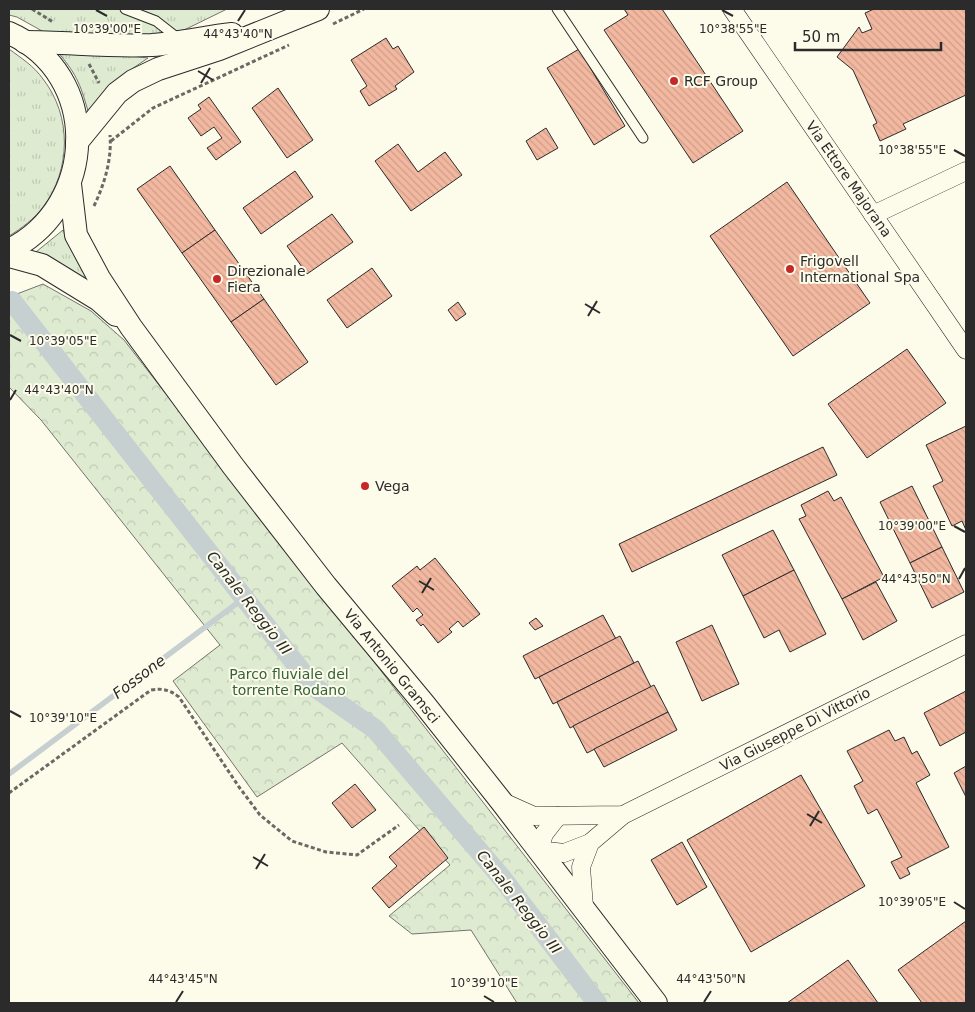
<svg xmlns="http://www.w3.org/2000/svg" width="975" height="1012" font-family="'DejaVu Sans',sans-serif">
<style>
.grass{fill:url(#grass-tufts);stroke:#74746e}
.forest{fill:url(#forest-crowns);stroke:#74746e}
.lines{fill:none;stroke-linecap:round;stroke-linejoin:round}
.stream{stroke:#c7d0d0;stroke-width:5.5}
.canal{stroke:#c7d0d0;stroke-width:20}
.building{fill:url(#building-back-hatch);stroke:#2b2b2b}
.service-casing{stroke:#2b2b2b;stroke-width:11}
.minor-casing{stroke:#2b2b2b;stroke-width:19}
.tertiary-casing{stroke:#2b2b2b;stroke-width:24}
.path{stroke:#6a6964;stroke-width:3;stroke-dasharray:4 2.5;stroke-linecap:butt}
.service{stroke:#fdfbea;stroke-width:9}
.minor{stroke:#fdfbea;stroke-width:18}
.tertiary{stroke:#fdfbea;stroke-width:22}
.ticks{fill:none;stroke:#2b2b2b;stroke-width:2}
.poi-dot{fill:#c62828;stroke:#fdfbea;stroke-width:2}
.labels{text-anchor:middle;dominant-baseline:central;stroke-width:4;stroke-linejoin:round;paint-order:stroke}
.poi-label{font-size:14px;fill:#2b2b2b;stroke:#fdfbea;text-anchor:start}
.street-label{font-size:14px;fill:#2b2b2b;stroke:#fdfbea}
.park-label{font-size:14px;fill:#34623c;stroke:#fdfbea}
.water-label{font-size:15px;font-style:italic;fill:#2b2b2b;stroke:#fdfbea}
.ticks-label{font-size:12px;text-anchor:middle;fill:#2b2b2b;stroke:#fdfbea;stroke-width:4;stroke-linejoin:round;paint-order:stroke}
</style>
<defs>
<pattern id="grass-tufts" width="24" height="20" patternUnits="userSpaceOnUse" patternTransform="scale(1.25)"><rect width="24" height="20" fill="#deebd1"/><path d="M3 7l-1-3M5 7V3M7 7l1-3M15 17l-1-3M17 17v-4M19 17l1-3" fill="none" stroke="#bfcab4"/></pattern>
<pattern id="forest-crowns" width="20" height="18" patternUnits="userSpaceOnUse" patternTransform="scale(1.25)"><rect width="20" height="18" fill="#deebd1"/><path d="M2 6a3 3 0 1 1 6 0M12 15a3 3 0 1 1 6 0" fill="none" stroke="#bfcab4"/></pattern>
<pattern id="building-back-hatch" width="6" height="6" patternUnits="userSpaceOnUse" patternTransform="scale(1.25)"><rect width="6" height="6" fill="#f2b8a0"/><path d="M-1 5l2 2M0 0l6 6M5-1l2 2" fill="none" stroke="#d09e8a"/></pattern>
</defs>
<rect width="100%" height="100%" fill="#fdfbea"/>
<g class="grass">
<path d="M9,9H227L131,56L148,58L120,77L88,111C80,83 76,73 56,50L78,51L17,17L9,15Z"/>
<path d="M9,49C21,58 34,66 43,79C72,116 71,170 43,207C34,219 22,228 9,236Z"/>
<polygon points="63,230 97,290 31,256"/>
</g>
<polygon class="forest" points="43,284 91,311 124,340 639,1003 517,1003 471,930 412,934 389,916 450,865 342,743 257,797 173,681 220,645 41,420 9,387 9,297"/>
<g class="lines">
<polyline class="stream" points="9,774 244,598"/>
<polyline class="canal" points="12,301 313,686 375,729 502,878 597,1003"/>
</g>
<g class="building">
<polygon points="624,9 662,9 743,131 693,163 604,30 628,15"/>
<polygon points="874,9 966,9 966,95 903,124 906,129 880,141 873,125 877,123 853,70 837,57 859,27 862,33 872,29 865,13"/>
<polygon points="386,38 393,49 398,46 414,72 395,86 397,89 369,106 360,91 367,86 351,60"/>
<polygon points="579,49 625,126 594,145 547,68"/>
<polygon points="278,88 313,140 287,158 252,108"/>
<polygon points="209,97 241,142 216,160 207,148 222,138 214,127 201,136 188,118 201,109 198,105"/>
<polygon points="546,128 558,148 537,160 526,141"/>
<polygon points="398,144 418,172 445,152 462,175 411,211 375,161"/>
<polygon points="170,166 215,230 182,253 137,189"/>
<polygon points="295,171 313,197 261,234 243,208"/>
<polygon points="787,182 870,303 793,356 710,236"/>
<polygon points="332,214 353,242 307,274 287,246"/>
<polygon points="215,230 264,299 231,322 182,253"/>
<polygon points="372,268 392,296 347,328 327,300"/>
<polygon points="264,299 308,362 276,385 231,322"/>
<polygon points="458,302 466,314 456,321 448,310"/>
<polygon points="907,349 946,403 867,458 828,404"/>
<polygon points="966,426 966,530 962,521 952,526 933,486 943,481 926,445"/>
<polygon points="823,447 837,475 632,572 619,544"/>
<polygon points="912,486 942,547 910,563 880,502"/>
<polygon points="828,491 834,501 841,497 884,577 842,599 799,519 806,516 801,505"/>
<polygon points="773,530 794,570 743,596 722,555"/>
<polygon points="942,547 964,592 932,608 910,563"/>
<polygon points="435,558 480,614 463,627 458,621 449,629 452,632 438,643 423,624 421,626 416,620 423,615 417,608 413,612 392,586 417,566 420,570"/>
<polygon points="794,570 826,634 790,652 779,630 764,638 743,596"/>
<polygon points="876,582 897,621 863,640 842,599"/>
<polygon points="603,615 616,639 535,679 523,656"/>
<polygon points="536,618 543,626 535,630 529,623"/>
<polygon points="712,625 739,684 702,701 676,642"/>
<polygon points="620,636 634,663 553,704 539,677"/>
<polygon points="638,661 651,687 570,728 557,702"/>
<polygon points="654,685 668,712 587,753 573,726"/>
<polygon points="966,691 966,732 940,746 924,713"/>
<polygon points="668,712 677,730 604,767 594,749"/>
<polygon points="889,730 895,741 904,737 912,754 917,751 930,775 916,783 949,847 907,868 910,874 900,879 891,862 902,857 877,809 868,814 854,786 863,781 847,751"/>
<polygon points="966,766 966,797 954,773"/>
<polygon points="801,775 865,886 751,952 687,840"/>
<polygon points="355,784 376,810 352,828 332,803"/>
<polygon points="424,827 448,858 389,908 372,888 397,866 389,857"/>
<polygon points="682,842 707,887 677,905 651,860"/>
<polygon points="966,921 966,1003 922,1003 898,970"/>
<polygon points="848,960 878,1003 787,1003"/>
</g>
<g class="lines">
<g class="service-casing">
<g id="service">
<polyline points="125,9 156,21 179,39"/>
<polyline points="557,9 643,138"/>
</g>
</g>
<g class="minor-casing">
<g id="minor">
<polyline points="732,9 966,350"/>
<polyline points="873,215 966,171"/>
<polyline points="503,802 534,816 623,815 966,644"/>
<polyline points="558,816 544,834 539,850 564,853 590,843"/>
<polyline points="584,907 581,867 590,843 623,815"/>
</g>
</g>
<g class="tertiary-casing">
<g id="tertiary">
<path d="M9,33C102,74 98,206 9,250"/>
<path d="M25,42C67,42 109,47 152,45C179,43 206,37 232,34"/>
<polyline points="77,142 117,93 133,81 158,69 219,49 318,9"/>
<polyline points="70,184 76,235 99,278 131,327 233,466 326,586 425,705 501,801 656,1003"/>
<polyline points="9,256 42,265 99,300 116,315"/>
</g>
</g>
<g class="path">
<polyline points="32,9 53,22"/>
<polyline points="333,24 364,9"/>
<polyline points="89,64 99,83"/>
<polyline points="111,141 153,108 289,45"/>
<path d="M94,206C104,185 112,160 110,135"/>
<path d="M9,793L151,690C163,688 170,690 179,697L239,787L260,815L292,841L326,852L357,855L399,825"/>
</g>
<use href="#service" class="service"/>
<use href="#minor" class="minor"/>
<use href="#tertiary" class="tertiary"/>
</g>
<path class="ticks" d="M96,10L107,16M722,10L733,16M238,21L245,10M198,71L213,80M201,83L210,68M954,150L965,156M585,304L600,313M588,316L597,301M10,335L21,341M10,400L16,390M954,526L965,532M959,579L965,568M419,581L434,590M422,593L431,578M10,711L21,717M807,814L822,823M810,826L819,811M253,857L268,866M256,869L265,854M954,902L965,909M484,996L494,1002M176,1002L183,991M704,1002L711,991"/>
<g class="poi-dot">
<circle cx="674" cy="81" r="5"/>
<circle cx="790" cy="269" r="5"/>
<circle cx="217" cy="279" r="5"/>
<circle cx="365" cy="486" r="5"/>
</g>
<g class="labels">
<g class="poi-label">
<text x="684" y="81">RCF Group</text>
<text x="800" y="261">Frigovell<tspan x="800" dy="16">International Spa</tspan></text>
<text x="227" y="271">Direzionale<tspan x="227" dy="16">Fiera</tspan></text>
<text x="375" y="486">Vega</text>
</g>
<g class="street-label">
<text transform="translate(849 179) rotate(55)">Via Ettore Majorana</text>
<text transform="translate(392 666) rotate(51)">Via Antonio Gramsci</text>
<text transform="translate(795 729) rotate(-27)">Via Giuseppe Di Vittorio</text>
</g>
<g class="park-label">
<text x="289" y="674">Parco fluviale del<tspan x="289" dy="16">torrente Rodano</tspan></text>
</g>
<g class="water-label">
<text transform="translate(249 603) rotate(52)">Canale Reggio III</text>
<text transform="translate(139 677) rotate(-37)">Fossone</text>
<text transform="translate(519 902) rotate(52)">Canale Reggio III</text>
</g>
</g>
<g class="ticks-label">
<text x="107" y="33">10°39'00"E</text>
<text x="733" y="33">10°38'55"E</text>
<text x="238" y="38">44°43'40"N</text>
<text x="912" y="154">10°38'55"E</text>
<text x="63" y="345">10°39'05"E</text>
<text x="59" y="394">44°43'40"N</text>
<text x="912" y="530">10°39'00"E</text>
<text x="916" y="583">44°43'50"N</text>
<text x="63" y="722">10°39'10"E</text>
<text x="912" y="906">10°39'05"E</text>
<text x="183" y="983">44°43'45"N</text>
<text x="711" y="983">44°43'50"N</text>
<text x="484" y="987">10°39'10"E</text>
</g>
<rect width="975" height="1012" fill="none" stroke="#2b2b2b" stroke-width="20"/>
<path d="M795 42v8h146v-8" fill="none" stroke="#2b2b2b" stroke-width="2.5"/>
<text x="802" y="42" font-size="15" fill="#2b2b2b" stroke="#fdfbea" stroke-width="4" paint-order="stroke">50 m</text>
</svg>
